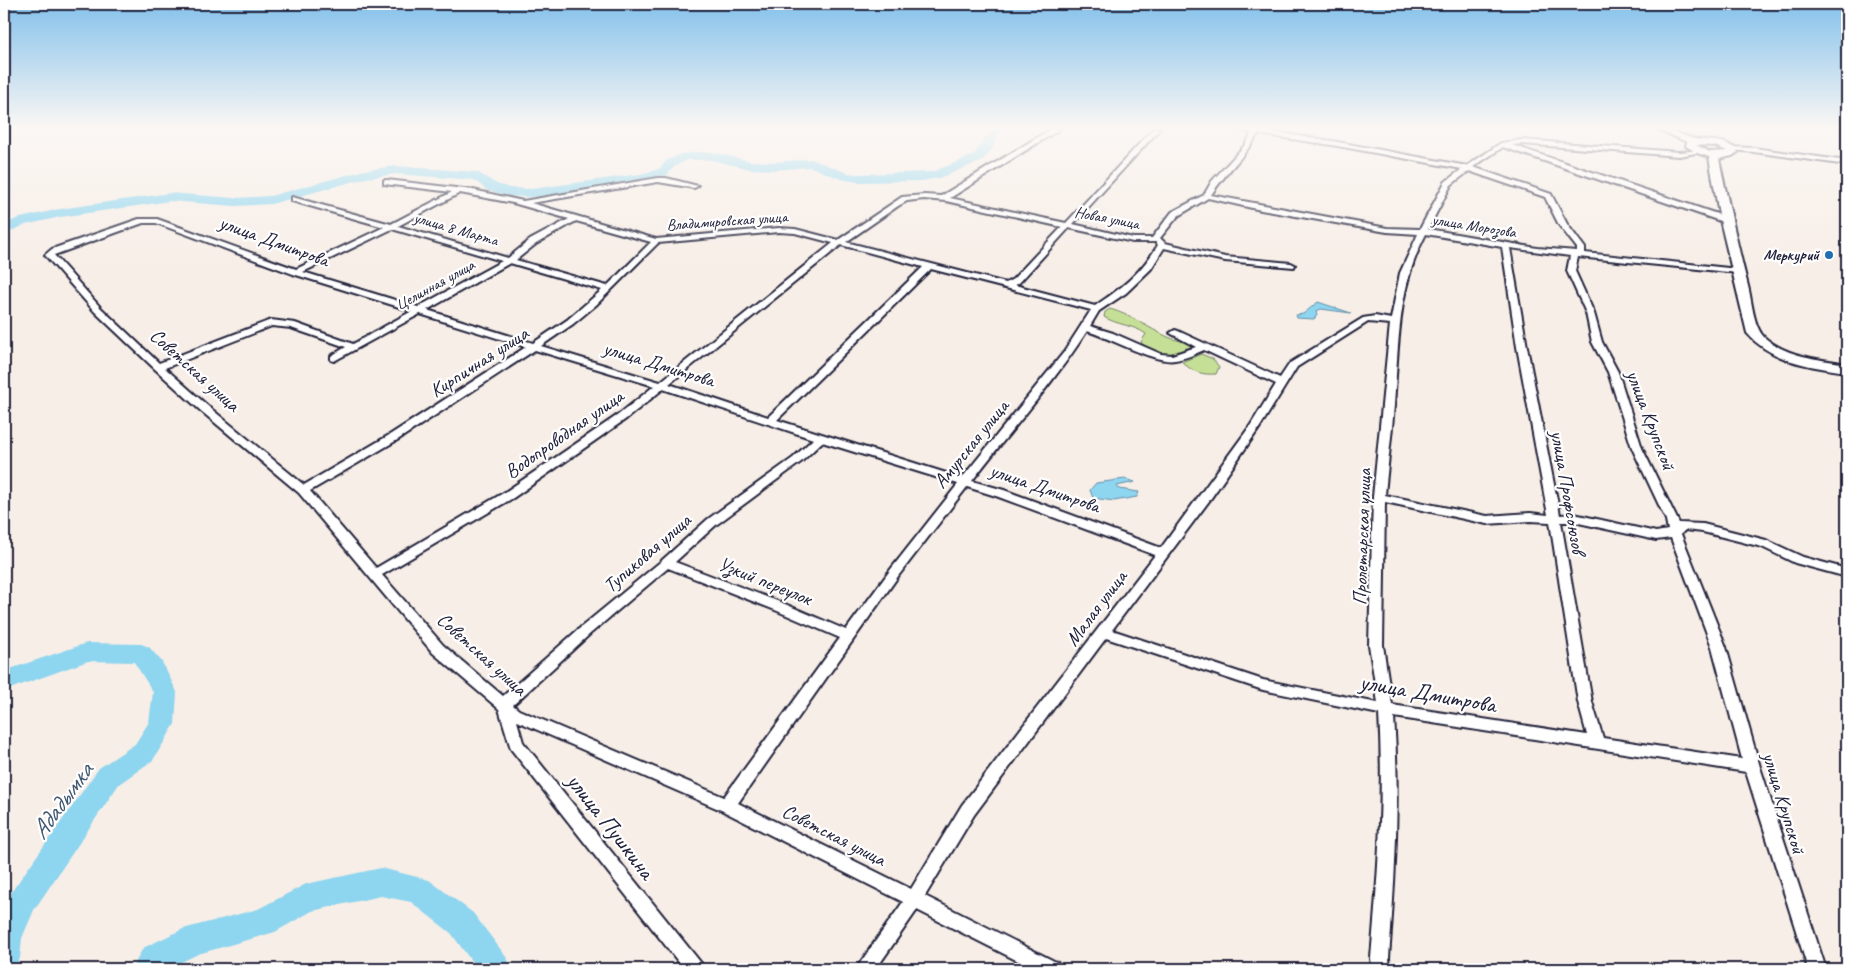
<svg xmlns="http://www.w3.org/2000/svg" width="1851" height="973" font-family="Caveat,sans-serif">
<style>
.green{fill:#c5e096;stroke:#748168}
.water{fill:#8ed5ef;stroke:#638da7}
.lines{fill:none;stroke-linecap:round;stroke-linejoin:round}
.river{fill:#8ed5ef;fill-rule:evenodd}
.street-casing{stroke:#22223b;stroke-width:4}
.secondary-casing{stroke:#22223b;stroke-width:4}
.street{fill:#fff;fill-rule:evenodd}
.secondary{fill:#fff;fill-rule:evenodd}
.poi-dot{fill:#1f6fb2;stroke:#fff;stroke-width:2}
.labels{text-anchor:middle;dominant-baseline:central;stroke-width:4.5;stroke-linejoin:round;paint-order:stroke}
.far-street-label{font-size:16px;fill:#22223b;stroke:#fff}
.far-poi-label{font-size:16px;font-weight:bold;fill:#22223b;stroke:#fff;text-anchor:end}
.street-label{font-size:20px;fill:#22223b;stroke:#fff}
.near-street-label{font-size:24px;fill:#22223b;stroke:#fff}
.near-water-label{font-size:25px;font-style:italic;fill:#425871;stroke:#fff}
</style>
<rect width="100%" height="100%" fill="#f7eee7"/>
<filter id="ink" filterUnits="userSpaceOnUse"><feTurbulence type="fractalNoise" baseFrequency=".02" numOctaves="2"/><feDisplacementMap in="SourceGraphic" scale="10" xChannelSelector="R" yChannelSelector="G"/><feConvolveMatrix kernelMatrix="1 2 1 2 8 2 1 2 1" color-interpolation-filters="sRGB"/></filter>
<g filter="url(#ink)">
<g class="green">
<path d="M1110,309C1131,315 1148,328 1168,337C1176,341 1185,341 1194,345C1178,355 1154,359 1141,342L1146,334C1134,325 1117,325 1104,317L1105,312Z"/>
<path d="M1201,354L1213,359L1219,367L1216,374C1201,375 1193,372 1182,362Z"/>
</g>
<g class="water">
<polygon points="1318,302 1351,313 1321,309 1316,311 1317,315 1314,319 1297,318 1296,315 1303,314"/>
<polygon points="1125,479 1135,482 1117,486 1119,489 1139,492 1137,497 1114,501 1093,498 1090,490 1096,483"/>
</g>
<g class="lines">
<g class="river">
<polygon points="991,129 1003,129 998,135 992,149 982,161 939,178 921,181 858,182 841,179 811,167 774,170 750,169 712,160 687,160 674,167 667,175 640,182 531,197 509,196 487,190 474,180 396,174 366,178 271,204 235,206 170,201 60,217 25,225 4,234 4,225 16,219 60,209 170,193 235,198 270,196 365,170 396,166 477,172 497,184 510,188 531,189 640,174 659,169 666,161 681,154 698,152 712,152 750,161 774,162 811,159 848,173 858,174 932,172 974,155"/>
<polygon points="87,643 141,644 149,647 162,662 177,692 175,724 153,760 119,784 34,910 22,938 20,958 15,969 4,969 4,910 12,891 99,768 135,744 149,722 153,692 134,662 88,661 4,691 4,671"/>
<polygon points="381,868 429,880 473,913 507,958 512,969 477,969 451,933 411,902 381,896 312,911 275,932 198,954 167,969 132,969 143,948 183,929 258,909 306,884"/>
</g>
<g class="street-casing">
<g id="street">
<path d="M1051,129H1060L950,198L1066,223L1153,129H1160L1073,224L1133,238H1152L1172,212L1204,195L1212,181L1245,145L1252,133L1237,129H1255L1332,141L1467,166L1501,143L1522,140L1679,152L1702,150V152L1679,156L1522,144L1512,145L1729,218V222H1723L1503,147L1473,167L1551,194L1567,224L1585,248V253L1738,269L1742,271L1738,273L1578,257L1575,271L1594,313L1602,342L1618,372L1642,448L1679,523L1703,524L1766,540L1803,557L1847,569V577L1795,563L1762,547L1703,532L1685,530L1681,534L1726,647L1760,767L1826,969H1808L1746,772L1394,717C1400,798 1395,878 1389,958L1390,969H1372L1371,958C1378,877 1384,796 1379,714L1263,690L1106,638L974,815L925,896L1058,963L1061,969H1034L917,910L876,969H857L860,963L903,902L721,810L517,721L523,742L701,963L704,969H684L511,749L499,709L433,653L299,493L201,411L155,369L95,312L45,255L52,249L139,219H157L296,269L384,227L292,201V197L391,224L452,192L384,184V180H387L473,190L523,201L658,178H666L698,186L694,188L658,182L531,203L656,239L779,228L795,229L838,240L902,197L924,195L941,196ZM1258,134L1332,145L1462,169L1445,182L1420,229L1387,228L1211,195C1225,173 1245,156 1258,134ZM1469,171L1545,197L1559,225L1577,248V251L1537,248L1428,229L1451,185ZM460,193L513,203L569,219L530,240L508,258L398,226ZM1208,198L1261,210L1387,232L1418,234L1400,273L1391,319L1375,316L1363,318L1290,363L1280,378L1178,331L1175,330L1170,333L1196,347L1172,355L1161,354L1113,333L1090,326L1099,311L1126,293L1151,269L1164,248L1225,261L1294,267L1295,265L1291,263L1225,257L1165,243L1160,238L1178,216ZM924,199L946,201L1062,227L1013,279L1006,283L846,242L898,206L907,201ZM576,221L651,242L607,286L516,260L536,244ZM143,223H156L293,274L412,311L353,344L295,323L271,320L159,363L101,308L54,255ZM1069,228L1133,242H1156L1158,245C1140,274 1123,287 1095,306L1015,285L1019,283ZM392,229L502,261L418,307L303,272ZM779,232L795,233L833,243L660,382L541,346L573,324L596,305L658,243ZM1426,234L1502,247L1517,347L1548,515L1530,513L1487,516L1385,495C1388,460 1393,426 1395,391C1399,335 1399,285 1426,234ZM841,245L923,267L768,417L669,384ZM1510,248L1570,256L1567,271L1586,313L1592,342L1608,372L1632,448L1666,520L1668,530L1656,532L1574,514L1560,515L1527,347ZM510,263L602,290L567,320L533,343L427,310ZM931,269L1091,310L1064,352L962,478L777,420ZM420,314L526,347L391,434L304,485L209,407L165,368L272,326L291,328L346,347L331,356V360L334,361ZM1368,322L1390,324L1373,497L1369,645L1378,703L1263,680L1112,630L1209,501L1260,427L1297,367ZM1087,331C1108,337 1156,364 1175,360C1184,359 1195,354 1204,350L1276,384L1250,426L1161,548L1004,490L972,481C1010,431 1053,384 1087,331ZM535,350L654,386L618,415L505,492L376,568L310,491L399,439ZM663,389L813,439L793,458L708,519L659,563L580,628L503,696L443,645L382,575L513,498L626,419ZM822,442L958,484L891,569L846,630L785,604L675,562L716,525L801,462ZM967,487L996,496L1155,555L962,805L911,889L738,803L899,575ZM1385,502L1487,524L1530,521L1550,522L1578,702L1587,735L1392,705L1383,645ZM1561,522H1574L1656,540L1671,538L1712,647L1742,759L1603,738L1592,702ZM668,568L775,610L840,638L724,797L519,710L513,705L590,634Z"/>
<polygon points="1731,147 1754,148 1847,161 1847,165 1754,152 1729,150 1728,149"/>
</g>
</g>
<g class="secondary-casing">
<path id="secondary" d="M1656,129C1671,129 1680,135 1695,139C1710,142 1724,138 1736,150L1738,152L1732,156L1719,159C1728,201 1737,244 1748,286C1752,301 1753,325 1764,337C1786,357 1820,359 1847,364V372C1812,367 1771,362 1747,333L1720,220L1709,157L1697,153L1686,146L1687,142ZM1696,145L1715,146L1727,151L1710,152Z"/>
</g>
<use href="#street" class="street"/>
<use href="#secondary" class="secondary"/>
</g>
</g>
<linearGradient id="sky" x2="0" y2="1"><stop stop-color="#84c1eb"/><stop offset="0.48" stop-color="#fbf7f4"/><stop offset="1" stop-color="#fbf7f4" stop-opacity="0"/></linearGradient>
<rect width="1851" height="266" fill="url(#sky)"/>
<circle class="poi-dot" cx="1829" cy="255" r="5"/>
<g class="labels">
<g class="far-street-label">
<text transform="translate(1107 218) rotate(11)">Новая улица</text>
<text transform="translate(727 221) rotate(-4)">Владимировская улица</text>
<text transform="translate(1474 226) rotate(9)">улица Морозова</text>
<text transform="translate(456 229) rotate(16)">улица 8 Марта</text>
<text transform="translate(435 285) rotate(-29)">Целинная улица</text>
</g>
<g class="far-poi-label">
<text x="1819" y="255">Меркурий</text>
</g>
<g class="street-label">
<text transform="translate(274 241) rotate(20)">улица Дмитрова</text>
<text transform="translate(479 362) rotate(-33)">Кирпичная улица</text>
<text transform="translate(659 364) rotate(17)">улица Дмитрова</text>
<text transform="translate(195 370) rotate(42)">Советская улица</text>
<text transform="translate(1651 420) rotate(69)">улица Крупской</text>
<text transform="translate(564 434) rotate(-35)">Водопроводная улица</text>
<text transform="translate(971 444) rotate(-51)">Амурская улица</text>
<text transform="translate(1045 488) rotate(19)">улица Дмитрова</text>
<text transform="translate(1568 492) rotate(80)">улица Профсоюзов</text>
<text transform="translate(1362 537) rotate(-88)">Пролетарская улица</text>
<text transform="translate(647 553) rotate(-41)">Тупиковая улица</text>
<text transform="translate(765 581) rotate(22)">Узкий переулок</text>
<text transform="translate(1096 608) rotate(-53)">Малая улица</text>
<text transform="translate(482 654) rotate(42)">Советская улица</text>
<text transform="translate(1784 803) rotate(73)">улица Крупской</text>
<text transform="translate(834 835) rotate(27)">Советская улица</text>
</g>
<g class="near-street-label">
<text transform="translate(1428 693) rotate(10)">улица Дмитрова</text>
<text transform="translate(611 826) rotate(52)">улица Пушкина</text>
</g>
<g class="near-water-label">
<text transform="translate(62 801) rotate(-54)">Ададымка</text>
</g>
</g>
<rect width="1851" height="973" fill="none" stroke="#fff" stroke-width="20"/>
<rect x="10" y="10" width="1831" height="953" fill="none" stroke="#22223b" stroke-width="2" filter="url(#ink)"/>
</svg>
